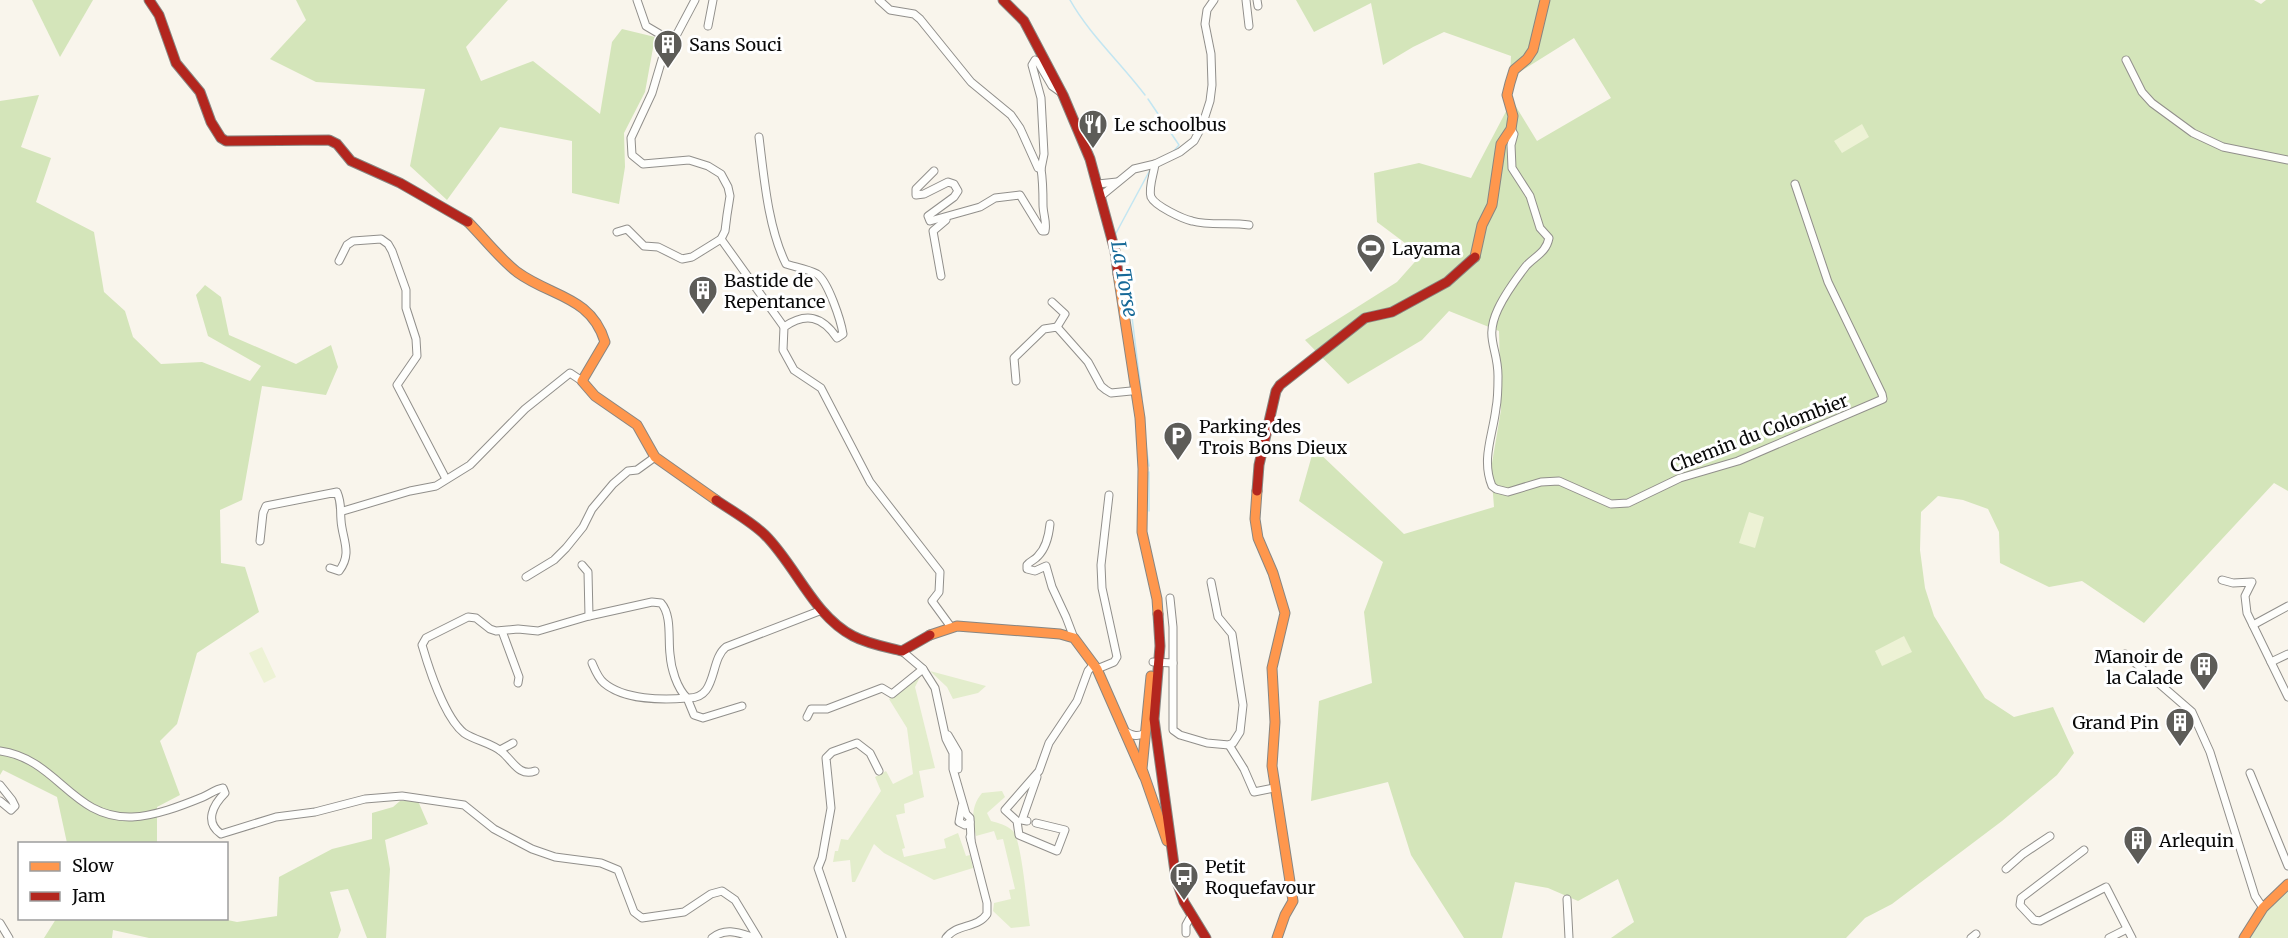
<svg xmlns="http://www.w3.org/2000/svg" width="2288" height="938" font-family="Merriweather,serif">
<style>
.green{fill:#e3edcc}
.forest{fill:#d4e5ba}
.pitch{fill:#edf2d5}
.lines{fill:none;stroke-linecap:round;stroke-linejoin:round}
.stream{stroke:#c3e6f2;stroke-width:1.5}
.street-casing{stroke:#918f8b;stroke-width:9}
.slow-casing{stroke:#888682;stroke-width:11}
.jam-casing{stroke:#888682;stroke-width:11}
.street{stroke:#fefefc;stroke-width:7}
.slow{stroke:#ff974d;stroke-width:9}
.jam{stroke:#b3261e;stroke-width:9}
.labels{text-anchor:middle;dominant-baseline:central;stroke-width:6;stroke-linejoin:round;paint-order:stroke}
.poi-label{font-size:18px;fill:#090909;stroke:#fff;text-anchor:start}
.street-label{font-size:18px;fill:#090909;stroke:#fff}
.water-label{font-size:20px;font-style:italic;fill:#166998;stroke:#fff}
</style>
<rect width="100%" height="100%" fill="#f9f5ec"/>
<g class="green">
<polygon points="930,671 986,686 978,693 953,699 947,687"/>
<polygon points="922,673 915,687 935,768 919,771 924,797 904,804 905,813 896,815 905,848 902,849 904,857 946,848 944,839 958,833 966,856 970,855 973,868 934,880 884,853 874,844 855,882 852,882 850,860 833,862 835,851 838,851 841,839 848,840 881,791 875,777 886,771 893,784 913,774 907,728 889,699"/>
<path d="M1002,791L1005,797L987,813L991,821C998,823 1007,825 1013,831C1022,842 1027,908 1030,926L1011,928L993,911L994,903L1011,899L1009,890L1015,889L1003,839L997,840L994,831L976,836C972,820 971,806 982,793Z"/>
<polygon points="2288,887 2288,938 2249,938 2258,921"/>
</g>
<g class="forest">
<polygon points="32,0 93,0 60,57"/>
<polygon points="296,0 508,0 466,47 481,81 533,61 600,114 612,42 622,29 655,37 645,92 624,133 625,167 619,204 572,193 572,141 500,127 447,200 410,166 425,89 316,82 270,59 306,20"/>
<polygon points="1296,0 2254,0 2261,4 2266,0 2288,0 2288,491 2274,483 2144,623 2082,581 2049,587 2000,563 1999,532 1988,509 1963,500 1938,496 1921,512 1920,550 1925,588 1934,616 1985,698 2014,717 2053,707 2074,753 2057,775 2002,821 1892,904 1865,918 1846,938 1611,938 1634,922 1618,879 1578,901 1548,888 1515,882 1502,938 1464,938 1411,855 1388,782 1311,801 1319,701 1372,683 1364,612 1383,562 1299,501 1314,448 1404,534 1494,507 1491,469 1501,410 1499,331 1449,311 1422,340 1348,384 1305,340 1397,282 1421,255 1377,222 1374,173 1419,163 1471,178 1512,100 1537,141 1611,98 1574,38 1510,78 1511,56 1444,32 1413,47 1383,65 1371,3 1314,32"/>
<polygon points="39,95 21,147 51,158 36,202 94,232 104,292 125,311 133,337 161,364 202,362 250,381 261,366 208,336 196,295 205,285 221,297 229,335 296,364 331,345 338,367 326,395 262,386 242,500 220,510 221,563 245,567 259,612 197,653 177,724 160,741 180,795 157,807 157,843 67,843 57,797 3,770 0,775 0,101"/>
<polygon points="400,801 418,801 428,824 385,840 390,869 386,938 367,938 348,889 330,892 341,930 338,938 149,938 113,930 112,938 44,938 56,919 218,918 237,922 277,916 279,877 332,849 372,839 372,813 393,807"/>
</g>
<g class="pitch">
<polygon points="1862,124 1869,137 1842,153 1834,141"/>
<polygon points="1749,512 1764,517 1755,548 1739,543"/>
<polygon points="1904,636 1912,652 1882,666 1875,651"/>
<polygon points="262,647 276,677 264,683 249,653"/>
</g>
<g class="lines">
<g class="stream">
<path d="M1070,0C1089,34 1121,63 1145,95"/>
<polyline points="1148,99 1179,145 1173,152"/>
<polyline points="1142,398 1130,301 1115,235 1150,170"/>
<polyline points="1146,445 1149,466"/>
<polyline points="1149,511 1149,472"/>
</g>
<g class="street-casing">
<g id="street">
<polyline points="637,0 646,26 663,36 677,34 695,0"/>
<polyline points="879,0 890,10 914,14 920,19 971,82 1011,115 1020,128 1038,168 1041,169 1044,154 1041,98 1032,65 1035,60 1038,62 1052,86 1059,91"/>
<polyline points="1246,0 1249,26"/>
<polyline points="1257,0 1258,6"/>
<polyline points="708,26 713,0"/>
<polyline points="2126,60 2142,92 2152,103 2193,133 2223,147 2288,160"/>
<path d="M1511,129L1514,134L1511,145L1512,168L1530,196L1540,228L1549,238C1546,253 1535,256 1526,266C1516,279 1505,294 1498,309C1484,339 1498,347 1498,376C1498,387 1498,398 1496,408C1493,435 1481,459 1492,486L1496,489L1508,492L1541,482L1559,481L1611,504L1628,503L1680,478L1738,461L1883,399L1882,394L1828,282L1795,184"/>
<path d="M759,137C764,177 768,228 786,264C795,267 808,269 817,274C828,281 841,321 843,334L837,338C822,316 806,312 784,327L783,350L794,370L821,388L870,482L940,572L939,592L932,601L951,627"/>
<path d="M1155,164C1154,173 1148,188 1151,197C1155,206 1183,219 1192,221C1210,226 1231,222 1249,225"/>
<path d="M934,171L916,189V195L924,194L948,182L954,184L958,191L954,197L928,216L930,221L980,207L995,198L1020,195L1042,231H1045C1047,222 1043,214 1043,205C1043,193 1043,181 1041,169"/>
<polyline points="1098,184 1117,182"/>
<polyline points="1101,196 1134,169 1155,164 1180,152 1194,141 1202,126 1210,101 1212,85 1211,54 1205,24 1207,10 1214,0"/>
<polyline points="617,232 627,229 644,246 658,247 682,259 692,257 721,239 725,231 727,215 730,196 728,187 721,174 708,166 689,160 643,164 632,155 631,138 652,93 663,56"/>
<polyline points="721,239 784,327"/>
<polyline points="339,261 347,245 353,241 381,239 388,244 392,251 406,290 406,308 416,339 417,356 397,385 446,479"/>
<polyline points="941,276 933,231 946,220"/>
<polyline points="1052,302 1065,314 1057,327"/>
<polyline points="1016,381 1014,358 1044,329 1057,327 1088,362 1101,386 1106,390 1111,393 1131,391"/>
<polyline points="343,511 410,491 436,486 470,465 525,409 570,373 582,381"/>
<path d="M1050,524C1049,534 1046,548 1038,556C1035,560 1030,561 1027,565V569L1035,571L1046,566L1052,587L1066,617L1074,638"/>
<path d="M260,541L263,513L266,506L337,492C342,504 340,509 341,520C342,539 353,553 339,571L330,568"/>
<polyline points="582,565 588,572 589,616"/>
<polyline points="526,577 554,560 566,548 583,527 592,509 613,484 628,471 637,470 655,457"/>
<polyline points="2222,580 2233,583 2252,582 2245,596 2247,613 2288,697"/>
<polyline points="1170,598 1173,627 1173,730 1180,735 1207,743 1229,745 1233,743 1240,732 1243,705 1232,634 1218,617 1211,582"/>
<polyline points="2253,625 2288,606"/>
<polyline points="502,631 519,677 518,683"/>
<polyline points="902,651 923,669 935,688 946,739 953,753 953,769 966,814 970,818 971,840"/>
<polyline points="2125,654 2192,712 2210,752 2255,896 2263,908"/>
<polyline points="1153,662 1173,663"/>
<polyline points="2271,662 2288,654"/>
<path d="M592,663C595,670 598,678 604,683C624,700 663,700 687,698L694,715L703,718L742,706"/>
<polyline points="1097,669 1114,662 1117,657 1102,588 1101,565 1109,495"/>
<polyline points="807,717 811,709 827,709 882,688 892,694 923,669"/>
<path d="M1123,730C1131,735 1137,738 1145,733"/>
<polyline points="948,735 958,752 958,769"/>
<polyline points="1229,745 1244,769 1254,792 1274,788"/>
<polyline points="500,750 513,743"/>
<path d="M0,751C58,759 72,819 132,817C155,816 181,806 203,797C210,794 216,789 223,788L225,793C213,805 204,822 221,834L276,817L315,812L365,799L402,796L464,805L494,829L532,849L555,857L601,863L618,870L634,912L642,918L684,912L711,894L722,891L735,900L758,938"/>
<path d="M535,771C519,777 513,761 502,752C492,743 476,741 464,733C445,718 429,669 422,645L426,638L468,617L476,618L490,629L496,631L518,629L538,631L589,616L652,602L661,603C672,615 668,639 670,654C671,669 677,688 687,698C718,700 709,660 726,647L822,610"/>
<polyline points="2250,773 2288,866"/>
<polyline points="0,785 12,800 15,806 11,810 0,801"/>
<polyline points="962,806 959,822 965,825 970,822"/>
<polyline points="1027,821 1022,820 1037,777"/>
<polyline points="1036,823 1065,830 1057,851 1019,835 1017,821 1005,810 1039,771 1049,743 1077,701 1088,671 1094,664"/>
<polyline points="2084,850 2021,898 2020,905 2034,920 2040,921 2106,887 2132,938"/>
<polyline points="2006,869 2023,854 2050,836"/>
<polyline points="1567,899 1569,938"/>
<polyline points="0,923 9,938"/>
<polyline points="1186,933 1186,925 1191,916"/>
<path d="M712,938C726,927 739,933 755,938"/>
<polyline points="842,938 818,868 822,858 831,808 826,758 832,752 857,743 870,753 879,771"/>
<path d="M946,938C957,923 977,929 987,914V903L970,837"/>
<polyline points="1971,938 1976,934"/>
<polyline points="2109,938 2127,929"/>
</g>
</g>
<g class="slow-casing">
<g id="slow">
<path d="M468,222C484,238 499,258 517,272C551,297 591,296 605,342L582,381L595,396L637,425L655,457L716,500"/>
<polyline points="1475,257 1482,225 1492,205 1501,144 1511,129 1513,116 1507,95 1510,83 1514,70 1527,59 1533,50 1545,0"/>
<polyline points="1118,274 1140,418 1143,469 1142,532 1157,599 1158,614"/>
<polyline points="1257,491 1255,519 1258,538 1273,573 1285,613 1272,668 1275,722 1272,766 1293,901 1285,915 1277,938"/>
<polyline points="930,635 957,626 1060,634 1074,638 1097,669 1144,776"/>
<polyline points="1151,676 1142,769 1167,841"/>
<polyline points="2244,938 2263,908 2288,884"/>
</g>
</g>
<g class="jam-casing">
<g id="jam">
<polyline points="149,0 159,15 176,63 200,92 211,122 221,138 226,141 329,140 337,144 351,161 400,183 468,222"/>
<polyline points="1003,0 1024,21 1063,95 1090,159 1115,251 1118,274"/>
<polyline points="1257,491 1259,465 1276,391 1280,385 1365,318 1392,312 1447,282 1475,257"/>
<path d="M716,500C732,511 752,522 765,535C796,566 814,616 853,636C868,644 886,647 902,651L930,635"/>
<polyline points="1158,614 1160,646 1154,719 1176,879 1184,902 1206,938"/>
</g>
</g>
<use href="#street" class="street"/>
<use href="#slow" class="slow"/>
<use href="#jam" class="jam"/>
</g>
<defs>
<g id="building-pin" transform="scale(1.5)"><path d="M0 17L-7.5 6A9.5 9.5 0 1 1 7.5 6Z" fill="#5d5c58" stroke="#fff"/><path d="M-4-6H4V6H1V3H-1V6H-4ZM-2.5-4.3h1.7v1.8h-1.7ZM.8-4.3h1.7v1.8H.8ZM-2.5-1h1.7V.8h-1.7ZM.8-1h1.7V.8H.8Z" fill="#fff"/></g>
<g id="restaurant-pin" transform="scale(1.5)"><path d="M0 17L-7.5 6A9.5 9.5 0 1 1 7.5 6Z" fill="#5d5c58" stroke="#fff"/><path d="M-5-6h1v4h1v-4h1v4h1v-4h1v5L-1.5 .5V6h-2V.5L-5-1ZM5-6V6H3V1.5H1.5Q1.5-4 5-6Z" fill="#fff"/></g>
<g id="stadium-pin" transform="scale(1.5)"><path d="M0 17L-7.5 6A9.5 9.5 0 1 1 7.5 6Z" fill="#5d5c58" stroke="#fff"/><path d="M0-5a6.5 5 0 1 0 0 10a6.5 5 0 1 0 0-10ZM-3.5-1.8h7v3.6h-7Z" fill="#fff"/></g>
<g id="parking-pin" transform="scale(1.5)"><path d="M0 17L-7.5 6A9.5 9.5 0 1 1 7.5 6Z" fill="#5d5c58" stroke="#fff"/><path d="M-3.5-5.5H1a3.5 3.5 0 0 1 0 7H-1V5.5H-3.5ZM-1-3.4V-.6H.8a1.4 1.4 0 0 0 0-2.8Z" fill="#fff"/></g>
<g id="bus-pin" transform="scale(1.5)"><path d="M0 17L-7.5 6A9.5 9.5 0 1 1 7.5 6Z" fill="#5d5c58" stroke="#fff"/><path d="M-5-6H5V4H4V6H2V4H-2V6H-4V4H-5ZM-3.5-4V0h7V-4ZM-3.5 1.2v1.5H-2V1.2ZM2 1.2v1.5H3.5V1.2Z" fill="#fff"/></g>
</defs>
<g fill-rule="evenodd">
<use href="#building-pin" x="668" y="44"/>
<use href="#restaurant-pin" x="1093" y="124"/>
<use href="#stadium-pin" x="1371" y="248"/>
<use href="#building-pin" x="703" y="290"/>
<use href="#parking-pin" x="1178" y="436"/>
<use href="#building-pin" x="2204" y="666"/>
<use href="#building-pin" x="2180" y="722"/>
<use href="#building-pin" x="2138" y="840"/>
<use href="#bus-pin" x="1184" y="876"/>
</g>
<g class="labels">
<g class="poi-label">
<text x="689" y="44">Sans Souci</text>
<text x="1114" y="124">Le schoolbus</text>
<text x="1392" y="248">Layama</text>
<text x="724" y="280">Bastide de<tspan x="724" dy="21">Repentance</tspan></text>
<text x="1199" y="426">Parking des<tspan x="1199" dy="21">Trois Bons Dieux</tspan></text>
<text x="2183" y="656" text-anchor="end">Manoir de<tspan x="2183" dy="21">la Calade</tspan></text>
<text x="2159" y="722" text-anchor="end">Grand Pin</text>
<text x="2159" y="840">Arlequin</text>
<text x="1205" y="866">Petit<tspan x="1205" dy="21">Roquefavour</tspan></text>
</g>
<g class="street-label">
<text transform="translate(1759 433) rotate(-21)">Chemin du Colombier</text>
</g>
<g class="water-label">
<text transform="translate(1125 279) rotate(80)">La Torse</text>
</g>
</g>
<rect x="18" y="842" width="210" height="78" fill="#ffffff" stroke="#9d9d9d" stroke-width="1.5"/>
<rect x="30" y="862" width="30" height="9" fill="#ff974d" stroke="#9d9d9d" stroke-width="1.5"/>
<text x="72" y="872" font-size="18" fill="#090909">Slow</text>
<rect x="30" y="892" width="30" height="9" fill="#b3261e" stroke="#9d9d9d" stroke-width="1.5"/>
<text x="72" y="902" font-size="18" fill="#090909">Jam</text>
</svg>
